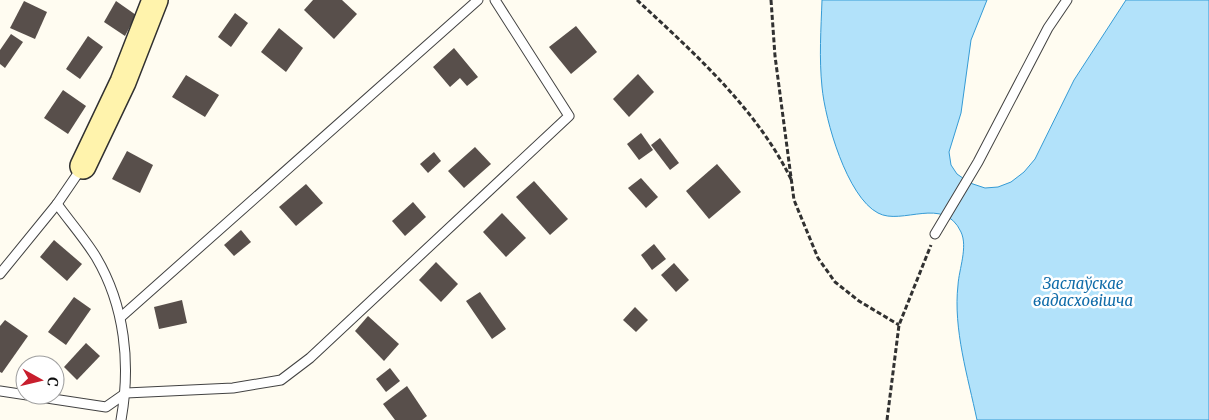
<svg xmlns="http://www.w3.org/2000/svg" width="1209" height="420" font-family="Merriweather,serif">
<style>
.water{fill:#b2e2fa;stroke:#359bd5}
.building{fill:#584f4b}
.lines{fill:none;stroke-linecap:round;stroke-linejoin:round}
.lane-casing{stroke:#424242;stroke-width:11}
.secondary-casing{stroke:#313131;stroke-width:28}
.path{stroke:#313131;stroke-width:3;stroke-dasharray:5 2.5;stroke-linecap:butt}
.lane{stroke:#fff;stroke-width:9}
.secondary{stroke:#fff3ac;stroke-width:25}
.labels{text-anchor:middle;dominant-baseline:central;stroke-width:5;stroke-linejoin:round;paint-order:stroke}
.water-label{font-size:15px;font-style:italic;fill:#106ca9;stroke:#fff}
</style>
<rect width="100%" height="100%" fill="#fffcf1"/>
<path class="water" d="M822,0H987L971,40L961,113L949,152L951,165L957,174L970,183L985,188L998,187L1011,182L1024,172L1035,159L1074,80L1126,0H1209V420H977C968,377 953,329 958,285C959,269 968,247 961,232C944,195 902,226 878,213C847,197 825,120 822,87C819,58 821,29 822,0Z"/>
<g class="building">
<polygon points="313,0 342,0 357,14 334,39 304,10"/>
<polygon points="24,1 47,12 35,39 10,28"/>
<polygon points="116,1 136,15 125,36 104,22"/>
<polygon points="235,13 248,23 231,47 218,37"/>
<polygon points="576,26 597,52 571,74 549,47"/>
<polygon points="279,28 303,48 286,72 261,52"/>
<polygon points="11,34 23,42 5,68 0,64 0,50"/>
<polygon points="88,36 103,47 80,79 66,69"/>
<polygon points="454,48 478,77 467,86 460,78 450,87 433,67"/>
<polygon points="638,74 654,92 629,117 613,99"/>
<polygon points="186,75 219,95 205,117 172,97"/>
<polygon points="63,90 86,106 68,134 44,118"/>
<polygon points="641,133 653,150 639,160 627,144"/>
<polygon points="660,138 679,163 670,170 651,145"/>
<polygon points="475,147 491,164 464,188 448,171"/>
<polygon points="127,151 153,165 140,193 112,179"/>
<polygon points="434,152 441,161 428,173 420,164"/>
<polygon points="717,164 741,192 709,219 686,191"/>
<polygon points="641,178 658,197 646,208 628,188"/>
<polygon points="534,181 568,219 550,235 516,197"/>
<polygon points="306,184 323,203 296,226 279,207"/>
<polygon points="413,202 426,217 405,236 392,221"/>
<polygon points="502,213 526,238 506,257 483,232"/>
<polygon points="241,230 251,242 234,256 224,245"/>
<polygon points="54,240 82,264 67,281 40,257"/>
<polygon points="654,244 666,259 652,270 641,255"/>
<polygon points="436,262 458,284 441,302 419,280"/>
<polygon points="674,263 689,280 676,292 661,275"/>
<polygon points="480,292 506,329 492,339 466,301"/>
<polygon points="74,297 91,309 66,345 48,332"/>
<polygon points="182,300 187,323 159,329 154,307"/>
<polygon points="635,307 648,320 636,332 623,320"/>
<polygon points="368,316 399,344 384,361 355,331"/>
<polygon points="5,320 28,336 2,373 0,372 0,326"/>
<polygon points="86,343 100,356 77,380 64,367"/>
<polygon points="390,368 400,381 386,392 376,379"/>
<polygon points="407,386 427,416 422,420 395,420 383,404"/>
</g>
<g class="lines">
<g class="lane-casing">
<g id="lane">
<path d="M57,204C70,222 85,239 96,257C125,306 131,364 121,420"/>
<polyline points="935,234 978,162 1048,28 1067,0"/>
<polyline points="0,274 57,204 83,166"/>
<polyline points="121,317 478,0"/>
<polyline points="0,391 106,407 126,393 233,388 281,380 310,358 569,116 495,0"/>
</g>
</g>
<g class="secondary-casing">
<polyline id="secondary" points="83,166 123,82 155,0"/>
</g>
<g class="path">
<path d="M637,0C694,53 756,108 791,179"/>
<polyline points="771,0 775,56 794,200 818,258 835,282 859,301 899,325"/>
<polyline points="887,420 899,325 931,245"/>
</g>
<use href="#lane" class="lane"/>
<use href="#secondary" class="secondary"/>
</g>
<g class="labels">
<g class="water-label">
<text x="1083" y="283">Заслаўскае<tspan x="1083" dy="17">вадасховішча</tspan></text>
</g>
</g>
<g transform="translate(40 380) rotate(98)"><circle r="24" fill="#ffffff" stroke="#9f9f9f"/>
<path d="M0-4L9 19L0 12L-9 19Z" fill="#c81e2d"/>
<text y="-8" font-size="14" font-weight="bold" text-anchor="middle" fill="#0f0f0f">С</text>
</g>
</svg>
